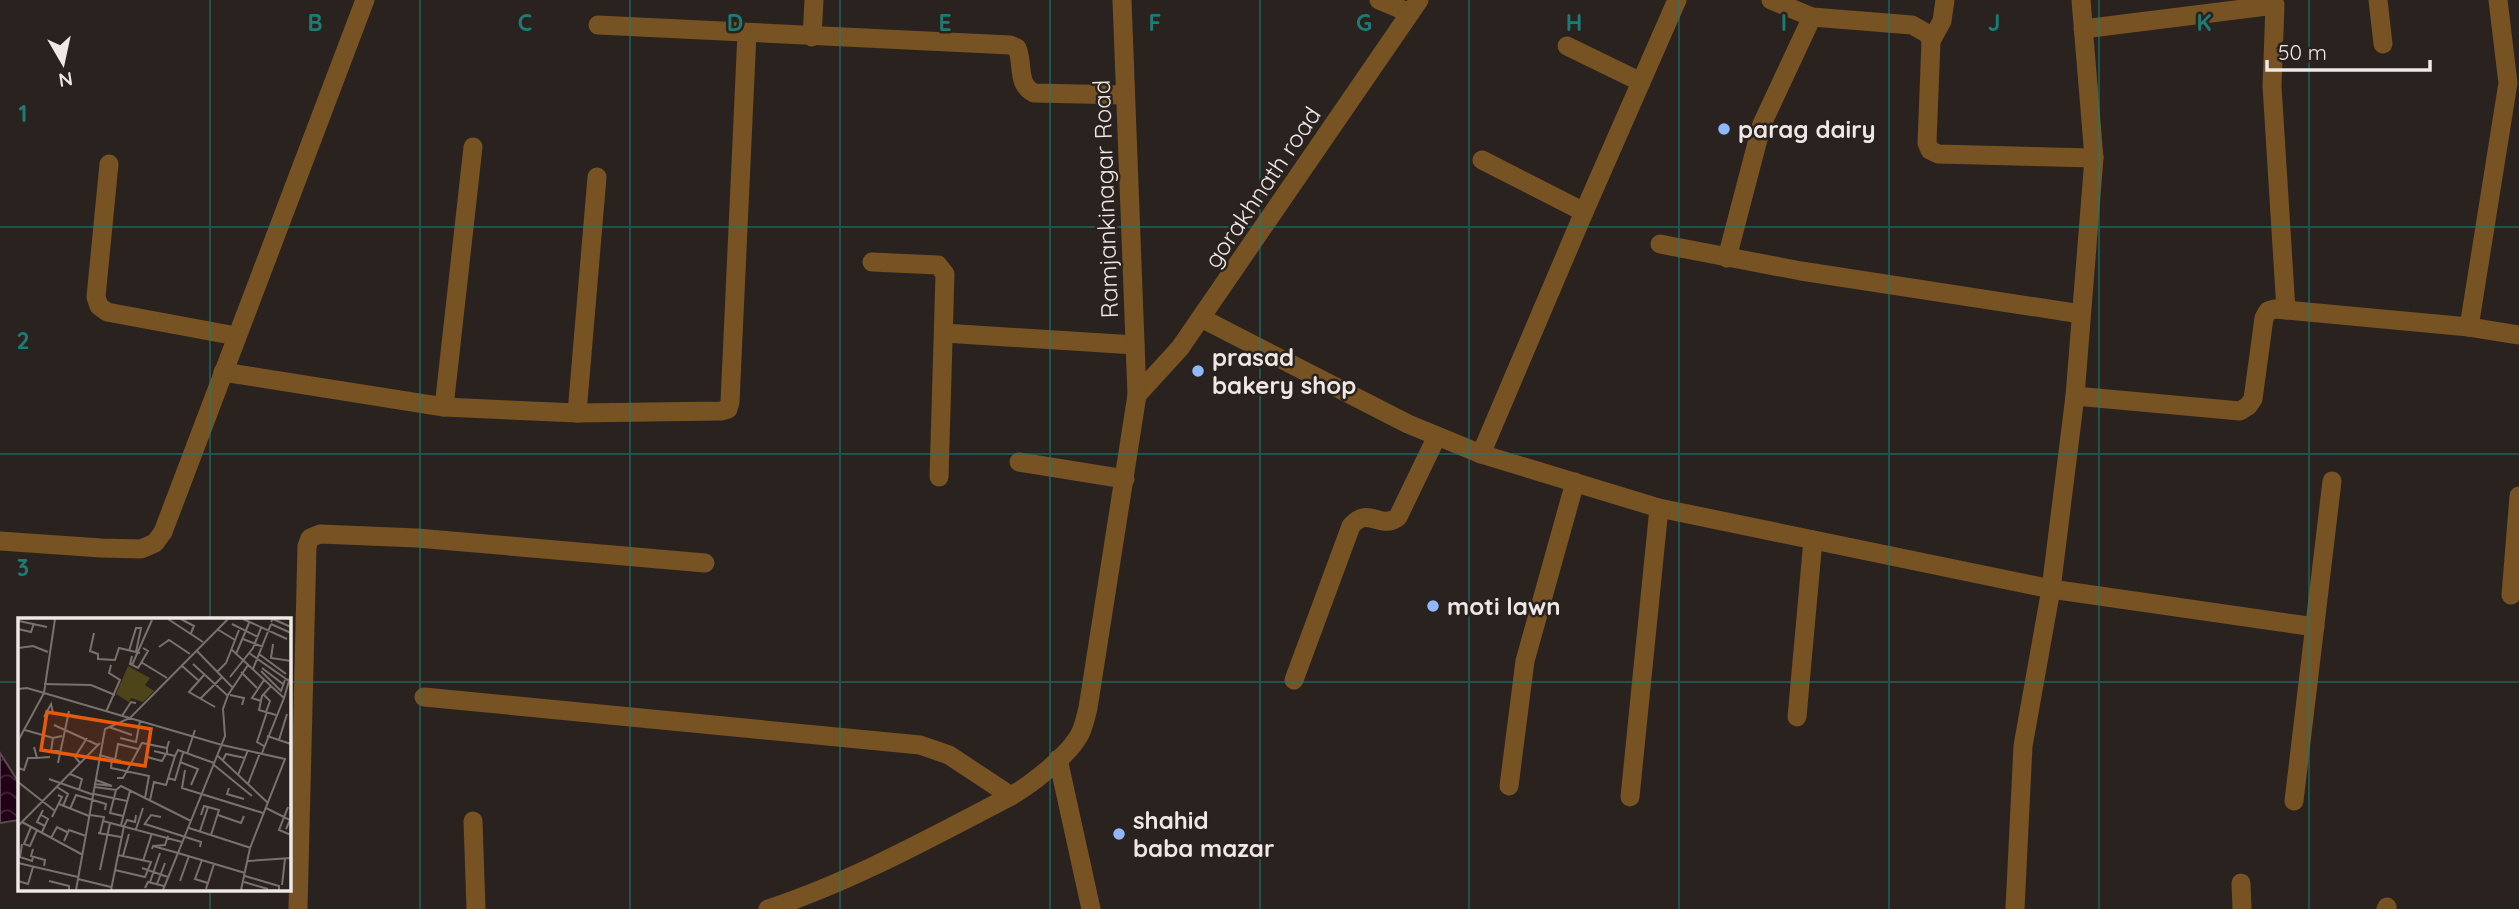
<svg xmlns="http://www.w3.org/2000/svg" width="2519" height="909" font-family="Quicksand,sans-serif">
<style>
.water{fill:url(#water-waves);stroke:#5f4654;stroke-width:2}
.lines{fill:none;stroke-linecap:round;stroke-linejoin:round}
.minor{stroke:#775222;stroke-width:19}
.tertiary{stroke:#775222;stroke-width:19}
.grid{fill:none;stroke:#1a7c74;stroke-width:2;stroke-opacity:0.55}
.poi-dot{fill:#8fb8fd;stroke:#2a221f;stroke-width:2.5}
.labels{text-anchor:middle;dominant-baseline:central;stroke-width:5;stroke-linejoin:round;paint-order:stroke}
.poi-label{font-size:24px;font-weight:bold;fill:#eee8e6;stroke:#2a221f;text-anchor:start}
.street-label{font-size:24px;fill:#eee8e6;stroke:#2a221f}
.inset-road{fill:none;stroke:#78716f;stroke-width:2}
.view{fill:#e8590c;fill-opacity:0.15;stroke:#e8590c;stroke-width:3.5}
.inset-edge{fill:none;stroke:#eee8e6;stroke-width:3.5}
.grid-label{font-size:23px;text-anchor:middle;font-weight:bold;fill:#1a7c74;stroke:#2a221f;stroke-width:5;stroke-linejoin:round;paint-order:stroke}
</style>
<defs>
<pattern id="water-waves" width="16" height="10" patternUnits="userSpaceOnUse" patternTransform="scale(1.75)"><rect width="16" height="10" fill="#220015"/><path d="M0 5q4-4 8 0t8 0" fill="none" stroke="#422537"/></pattern>
</defs>
<rect width="100%" height="100%" fill="#2a221f"/>
<polygon class="water" points="0,753 19,783 19,820 0,823"/>
<g class="lines">
<g class="minor">
<polyline points="1379,0 1410,13"/>
<polyline points="1771,0 1812,17 1912,25 1928,34 1931,41 1927,143 1930,150 1938,154 2094,158"/>
<polyline points="2378,0 2383,44"/>
<path d="M598,25L1010,45L1017,48C1024,64 1016,84 1034,93L1125,95"/>
<polyline points="2083,29 2275,5 2272,86 2286,310"/>
<polyline points="812,37 814,0"/>
<polyline points="1931,41 1942,21 1945,0"/>
<polyline points="1567,46 1641,82"/>
<polyline points="1482,160 1584,212"/>
<polyline points="109,164 96,297 99,306 107,312 236,336"/>
<polyline points="1660,244 1801,271 2081,314"/>
<polyline points="1727,258 1762,124 1812,17"/>
<polyline points="872,262 938,265 945,274 939,477"/>
<polyline points="1201,318 1408,424 1481,454 1659,508 2051,589 2315,627"/>
<polyline points="2469,327 2508,83 2498,0"/>
<polyline points="944,333 1135,345"/>
<polyline points="223,372 444,407 577,413 721,411 728,409 730,402 747,33"/>
<polyline points="2075,396 2240,411 2248,406 2253,399 2264,318 2268,311 2275,309 2469,327 2519,335"/>
<polyline points="444,407 473,147"/>
<polyline points="577,413 597,177"/>
<polyline points="1481,454 1584,212 1677,0"/>
<polyline points="1019,462 1125,479"/>
<polyline points="0,541 101,548 141,549 155,543 163,532 365,0"/>
<polyline points="2511,595 2519,496"/>
<path d="M1294,680L1351,526C1369,505 1380,531 1398,517L1437,436"/>
<polyline points="424,697 920,745 949,755 1011,796"/>
<polyline points="1797,717 1813,540"/>
<polyline points="1058,759 1091,909"/>
<polyline points="1509,786 1525,661 1575,482"/>
<polyline points="1630,797 1659,508"/>
<polyline points="2294,801 2332,481"/>
<polyline points="473,821 476,909"/>
<polyline points="2241,883 2242,909"/>
<polyline points="298,909 307,546 310,538 320,534 417,538 705,563"/>
<polyline points="2015,909 2023,746 2051,589 2075,396 2094,158 2081,0"/>
<polyline points="2386,909 2387,907"/>
</g>
<g class="tertiary">
<polyline points="1137,395 1180,348 1419,0"/>
<path d="M768,909C853,881 932,837 1011,796C1032,784 1069,755 1080,734C1084,726 1086,716 1088,708L1137,395L1122,0"/>
</g>
</g>
<path class="grid" d="M210,0V620M420,0V909M630,0V909M840,0V909M1050,0V909M1260,0V909M1469,0V909M1679,0V909M1889,0V909M2099,0V909M2309,0V909M0,227H2519M0,454H2519M0,682H19M289,682H2519M210,890V909"/>
<g class="poi-dot">
<circle cx="1724" cy="129" r="7"/>
<circle cx="1198" cy="371" r="7"/>
<circle cx="1433" cy="606" r="7"/>
<circle cx="1119" cy="834" r="7"/>
</g>
<g class="labels">
<g class="poi-label">
<text x="1738" y="129">parag dairy</text>
<text x="1212" y="357">prasad<tspan x="1212" dy="28">bakery shop</tspan></text>
<text x="1447" y="606">moti lawn</text>
<text x="1133" y="820">shahid<tspan x="1133" dy="28">baba mazar</tspan></text>
</g>
<g class="street-label">
<text transform="translate(1262 187) rotate(-56)">gorakhnath road</text>
<text transform="translate(1105 199) rotate(-92)">Ramjankinagar Road</text>
</g>
</g>
<g transform="translate(18 618)">
<rect width="273" height="273" fill="#2a221f"/>
<path d="M110,48L132,60L127,67L136,73L125,84L113,80L111,84L98,76Z" fill="#4d4519"/>
<path class="inset-road" d="M150,1L185,24M163,1L176,8L173,15M225,1L269,21M1,3L29,9M253,4L255,1L273,9M214,6L240,19M253,6L273,15M0,11L13,14L16,5M199,11L217,22M76,15L72,33L80,36V41L97,42L101,30L122,35M225,21L245,29M255,26L253,40L273,43M141,29L151,22L172,36M0,30L15,28L30,34M213,31L266,80L244,135M178,32L215,70M111,33L118,10H123L118,34M231,35L271,63M218,36L231,5M241,36L268,56M114,38L112,46L120,50L130,33L125,30M123,44L149,60M175,46L210,78M114,47L134,2M163,47L180,62M244,50L265,66M235,51L253,6M243,53L263,73L267,62M199,54L208,45L221,12M223,54L239,70M186,57L171,74L197,89M212,59L235,30L243,10M26,66L73,67L97,77M253,68L244,78L241,92L258,97M0,71L9,70L204,127L267,141L232,230L223,272M245,76L252,83L248,94M212,77L226,80L224,87M266,80L273,56M182,81L204,59M243,83L234,80L246,62M88,94L102,62L91,55L93,47M104,98L113,84L118,85M26,99L33,86L35,95M36,107L80,127M91,109L114,117M7,112L35,120L44,118M249,118L273,126M35,120L33,133H41M102,120L118,124L122,103M261,122L269,96M0,123L26,75L37,1M246,128L239,124L249,94M16,129L19,140L32,139M149,130V136L157,138L160,132L196,145M169,136L177,112M81,137L103,143M200,138L250,185M129,139L144,143L148,136L136,133M94,141L93,150L131,158L127,180M97,142L100,126L120,131M205,142L208,136L227,140M162,144L180,151L173,167M40,145L51,93M62,145L57,139L69,120M196,147L234,178M0,150L6,152L10,140H19M167,152L164,170L245,195M52,156L64,161L61,172M220,157L230,132M99,160H105L124,125L149,130L151,123M150,160L157,162L165,135M31,161L76,177M0,164L37,193M77,166L94,168L78,162M230,166L242,135M39,169L50,176L45,188M77,169L98,172L103,168L173,203M211,170L209,176L226,181M98,172L92,195L105,198M76,176L109,183M132,182L136,164L148,167L157,138M41,186L71,198M270,189L261,212L273,217M248,190L272,202L268,211M52,191L58,177L88,186L87,192M25,192L19,204L27,208M23,197L30,201L24,214M72,197L86,199L82,215M183,197L186,188L201,192L193,217M200,197L223,205L226,198M34,199L44,179L40,177M85,203L164,224M4,204L65,237M127,206L183,224L182,229M103,207L112,173M126,207L133,197L143,199M0,208L82,125M106,208L109,202L117,204L118,197M13,209L6,226L12,228L19,212M171,210L233,230M118,211L125,190M182,213L190,189M80,215L103,219M33,220L39,209L49,214M46,223L51,212L68,218M4,226L2,239L14,243L15,239M135,228L147,227L150,218M15,231L13,238L27,242L26,248M134,231L135,228L160,235L145,272M105,238L111,216M184,242L177,261L190,265M125,243L134,215M230,243L273,240M0,245L60,259M124,250L150,259M82,252L92,205M97,252L127,259L133,244L100,237M227,255L160,235L207,118L205,91L210,77L230,47M227,258L261,268V272M60,261L93,269M0,263L10,266L15,249M31,263L51,268V272M162,263L171,238M132,264L142,235M226,264L250,271M139,266L147,245M264,267L267,241M127,270L130,264L146,268M188,271L196,246M58,272L87,111L112,100L210,1M93,272L106,208"/>
<path class="view" d="M29,94L133,111L127,148L23,132Z"/>
<rect width="273" height="273" class="inset-edge"/>
</g>
<g class="grid-label">
<text x="315" y="31">B</text>
<text x="525" y="31">C</text>
<text x="735" y="31">D</text>
<text x="945" y="31">E</text>
<text x="1155" y="31">F</text>
<text x="1364" y="31">G</text>
<text x="1574" y="31">H</text>
<text x="1784" y="31">I</text>
<text x="1994" y="31">J</text>
<text x="2204" y="31">K</text>
<text x="23" y="122">1</text>
<text x="23" y="349">2</text>
<text x="23" y="576">3</text>
</g>
<g transform="translate(63 63) rotate(171)" stroke="#2a221f" stroke-width="5" paint-order="stroke">
<path d="M0-5L12 26L0 18L-12 26Z" fill="#eee8e6"/>
<text y="-10" font-size="19" font-weight="bold" text-anchor="middle" fill="#eee8e6">N</text>
</g>
<path d="M2267 60v10h163v-10" fill="none" stroke="#eee8e6" stroke-width="3.5"/>
<text x="2278" y="60" font-size="21" fill="#eee8e6" stroke="#2a221f" stroke-width="5" paint-order="stroke">50 m</text>
</svg>
